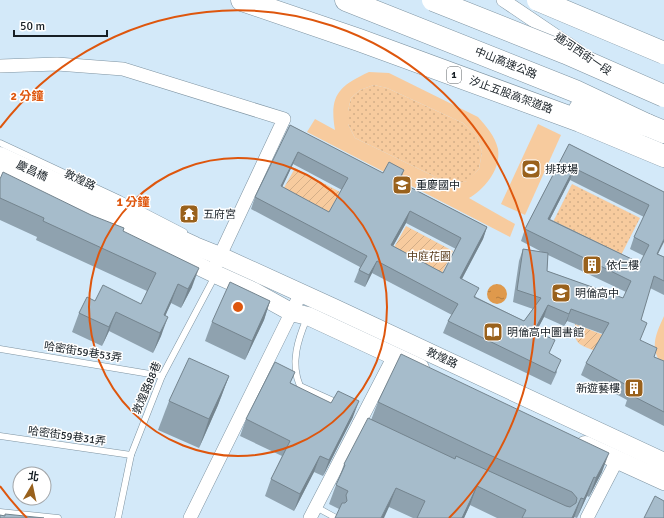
<svg xmlns="http://www.w3.org/2000/svg" width="664" height="518" font-family="Signika,'Noto Sans TC',sans-serif">
<style>
.grass{fill:url(#grass-dots)}
.garden{fill:url(#garden-furrows)}
.pitch{fill:#f7cb9e;fill-rule:evenodd}
.water{fill:url(#water-ripples)}
.lines{fill:none;stroke-linecap:round;stroke-linejoin:round}
.lane-casing{stroke:#7e93a1;stroke-width:7}
.street-casing{stroke:#7e93a1;stroke-width:14}
.secondary-casing{stroke:#7e93a1;stroke-width:19}
.highway-casing{stroke:#7e93a1;stroke-width:23}
.lane{stroke:#fff;stroke-width:6}
.street{stroke:#fff;stroke-width:13}
.secondary{stroke:#fff;stroke-width:18}
.highway{stroke:#fff;stroke-width:22}
.highway-bridge-casing{stroke:#7e93a1;stroke-width:23;stroke-linecap:butt}
.highway-bridge{stroke:#fff;stroke-width:22}
.wall{fill:#8fa2af;fill-rule:evenodd}
.shaded-wall{fill:#74848e}
.building{fill:#a6bccb;stroke:#74848e;fill-rule:evenodd}
.ring{fill:none;stroke:#de560d;stroke-width:2}
.labels{text-anchor:middle;dominant-baseline:central;stroke-width:3;stroke-linejoin:round;paint-order:stroke}
.shield{fill:#fff;stroke:#5d6266;stroke-width:1}
.shield-label{font-size:10px;font-weight:bold;fill:#171f25}
.street-label{font-size:11px;fill:#171f25;stroke:#fff}
.poi-label{font-size:11px;fill:#171f25;stroke:#fff;text-anchor:start}
.park-label{font-size:11px;fill:#593c1c;stroke:#fff}
.centre{fill:#de560d;stroke:#fff;stroke-width:2}
.ring-label{font-size:12px;text-anchor:middle;font-weight:bold;fill:#de560d;stroke:#fff;stroke-width:3;stroke-linejoin:round;paint-order:stroke}
</style>
<defs>
<pattern id="grass-dots" width="8" height="8" patternUnits="userSpaceOnUse"><rect width="8" height="8" fill="#f7cb9e"/><path d="M2 2h.1M6 6h.1" fill="none" stroke="#d3ae88" stroke-width="1.8" stroke-linecap="round"/></pattern>
<pattern id="garden-furrows" width="10" height="10" patternUnits="userSpaceOnUse"><rect width="10" height="10" fill="#f7cb9e"/><path d="M-1 1l2-2M0 10L10 0M9 11l2-2" fill="none" stroke="#d3ae88"/></pattern>
<pattern id="water-ripples" width="26" height="14" patternUnits="userSpaceOnUse"><rect width="26" height="14" fill="#df994c"/><path d="M2 4q2-2 4 0t4 0M15 11q2-2 4 0t4 0" fill="none" stroke="#b47c3f"/></pattern>
</defs>
<rect width="100%" height="100%" fill="#d3e9f9"/>
<g class="grass">
<polygon points="374,85 387,88 463,123 477,136 482,152 479,169 468,181 459,183 448,183 355,138 348,124 348,111 351,98 360,90"/>
<polygon points="572,184 640,218 616,265 549,230"/>
</g>
<g class="garden">
<polygon points="295,168 340,192 324,220 280,195"/>
<polygon points="406,226 453,251 439,279 391,253"/>
<path d="M575,324L606,336L596,351C579,345 573,344 575,324Z"/>
</g>
<g class="pitch">
<path d="M369,72L389,73L478,117C486,126 495,136 498,149C501,169 485,189 469,198L515,224L510,237L307,132L315,119L335,130C329,95 339,86 369,72ZM374,85L387,88L463,123L477,136L482,152L479,169L467,181L459,183H448L355,138L348,124V111L351,98L360,90Z"/>
<polygon points="538,124 561,135 525,215 501,204"/>
<path d="M664,316V368C649,348 655,336 664,316Z"/>
</g>
<circle class="water" cx="497" cy="294" r="10"/>
<g class="lines">
<g class="lane-casing">
<g id="lane">
<polyline points="0,143 120,199 184,232"/>
<path d="M307,318C298,339 290,363 300,386L340,404"/>
<polyline points="0,349 162,376"/>
<polyline points="0,436 131,455"/>
<polyline points="316,507 336,518"/>
<polyline points="0,512 58,518"/>
<polyline points="118,518 131,455 162,376 215,276"/>
</g>
</g>
<g class="street-casing">
<g id="street">
<polyline points="503,0 577,50"/>
<polyline points="0,66 57,64 123,69 284,119 216,264"/>
<polyline points="359,424 379,434"/>
<polyline points="190,518 301,293"/>
<polyline points="310,518 394,356"/>
<polyline points="587,518 617,460"/>
</g>
</g>
<g class="secondary-casing">
<g id="secondary">
<polyline points="0,156 195,246 220,256 334,308 664,462"/>
<polyline points="0,170 213,273 255,292 291,312 308,316 420,368"/>
<polyline points="585,445 664,481"/>
</g>
</g>
<g class="highway-casing">
<g id="highway">
<polyline points="242,0 359,40 580,121 664,156"/>
<polyline points="346,0 575,91 647,125 664,132"/>
<polyline points="580,109 647,125"/>
</g>
</g>
<use href="#lane" class="lane"/>
<use href="#street" class="street"/>
<use href="#secondary" class="secondary"/>
<use href="#highway" class="highway"/>
<g class="highway-bridge-casing">
<g id="highway-bridge">
<polyline points="433,0 566,53 664,96"/>
<polyline points="538,0 664,53"/>
</g>
</g>
<use href="#highway-bridge" class="highway-bridge"/>
</g>
<g class="wall">
<path d="M290,125L487,227L483,239L462,279L476,297L524,321L533,309L513,302L519,261L523,249L542,252L521,241L525,229L569,144L664,192L658,254L664,257V295L650,288L641,320L640,340L654,357L664,361V426L625,406L627,400L581,375L586,363L603,334L567,321L564,326L544,317L536,332L549,354L557,372L551,385L443,333L448,321L452,315L372,273L365,287L354,282L360,267L251,209L255,197ZM293,164L342,190L329,212L282,187ZM570,180L644,217L634,237L630,249L644,256L640,263L550,219ZM406,223L456,249L443,273L393,246ZM548,255L626,292L623,298L547,271Z"/>
<polygon points="0,179 123,231 192,287 181,308 171,303 165,316 161,336 153,353 109,331 102,346 72,332 79,313 95,301 141,304 147,291 36,240 37,237 0,220"/>
<polygon points="270,301 264,320 245,360 205,341 212,322"/>
<polygon points="229,376 218,405 199,448 158,430 169,401"/>
<polygon points="291,383 353,417 323,476 314,472 294,511 265,496 271,479 282,456 240,436 246,419"/>
<polygon points="378,402 602,472 589,497 587,496 577,518 574,517 574,518 497,518 470,505 464,518 413,518 389,507 339,509 329,504 336,485 339,478 344,464 371,420"/>
</g>
<g class="shaded-wall">
<polygon points="298,152 293,164 277,198 281,186"/>
<polygon points="574,168 570,180 544,231 548,219"/>
<polygon points="404,170 400,182 398,181"/>
<polygon points="410,211 406,223 387,257 391,245"/>
<polygon points="487,227 483,239 456,290 460,278"/>
<polygon points="664,239 664,242 652,266 657,254"/>
<polygon points="377,261 372,273 365,287 369,275"/>
<polygon points="199,268 192,287 181,308 188,289"/>
<polygon points="178,284 171,303 157,334 164,315"/>
<polygon points="270,301 264,320 245,360 252,341"/>
<polygon points="548,305 544,317 530,343 534,331"/>
<polygon points="571,309 567,321 564,326 569,314"/>
<polygon points="116,312 109,331 102,346 109,327"/>
<polygon points="168,317 161,336 153,353 160,333"/>
<polygon points="229,376 218,405 199,448 209,419"/>
<polygon points="359,401 353,417 323,476 329,460"/>
<polygon points="609,453 602,472 589,497 596,478"/>
<polygon points="320,456 314,472 294,511 300,494"/>
<polygon points="594,477 587,496 577,518 584,499"/>
<polygon points="477,486 470,505 464,518 462,518"/>
<polygon points="396,488 389,507 384,518 381,518"/>
<polygon points="581,498 574,518 572,518"/>
</g>
<g class="building">
<path d="M290,125L383,173L389,162L404,170L398,181L487,227L460,278L479,288L474,297L524,321L541,298L517,290L523,249L548,253L547,271L623,298L631,281L525,229L569,144L664,192V239L657,254L664,257V281L654,276L641,320L647,323L640,340L657,348L654,357L664,361V412L629,394L632,388L586,363L609,323L571,309L569,314L548,305L534,331L555,340L549,353L561,360L555,373L448,321L458,304L377,261L369,275L359,270L367,256L255,197ZM298,152L348,178L329,212L281,186ZM574,168L649,205L634,237L649,245L640,263L548,219ZM410,211L461,238L443,273L391,245Z"/>
<polygon points="3,172 91,215 124,228 123,231 199,268 188,289 178,284 164,315 168,317 160,333 116,312 109,327 79,313 87,297 95,301 103,285 141,304 156,273 43,221 44,218 0,198 0,179"/>
<polygon points="230,282 270,301 252,341 212,322"/>
<polygon points="401,354 609,453 596,478 594,477 584,499 581,498 572,518 522,518 526,510 477,486 462,518 417,518 425,501 396,488 381,518 335,518 342,503 345,503 347,501 346,495 348,491 336,485 345,465 344,464 368,418 455,459 456,456 566,506 570,507 576,503 577,498 572,492 483,452 378,402"/>
<polygon points="189,358 229,376 209,419 169,401"/>
<polygon points="275,362 295,372 290,383 331,403 338,391 359,401 329,460 320,456 300,494 271,479 290,441 246,419"/>
<polygon points="655,496 664,501 664,518 644,518"/>
<polygon points="5,514 44,518 0,518 0,515 5,516"/>
</g>
<g class="ring">
<circle cx="238" cy="307" r="149"/>
<path d="M27 518A298 298 0 0 1 0 486M0 128A298 298 0 1 1 449 518"/>
</g>
<defs>
<g id="stadium-square" transform="scale(1)"><rect x="-9" y="-9" width="18" height="18" rx="4" fill="#99611c" stroke="#fff"/><path d="M0-5a6.5 5 0 1 0 0 10a6.5 5 0 1 0 0-10ZM-3.5-1.8h7v3.6h-7Z" fill="#fff"/></g>
<g id="school-square" transform="scale(1)"><rect x="-9" y="-9" width="18" height="18" rx="4" fill="#99611c" stroke="#fff"/><path d="M0-5L7-2L0 1L-7-2ZM-4 1L0 2.5L4 1V4Q0 6-4 4Z" fill="#fff"/></g>
<g id="temple-square" transform="scale(1)"><rect x="-9" y="-9" width="18" height="18" rx="4" fill="#99611c" stroke="#fff"/><path d="M0-6L5-2H3V0L6.5 2.5H4V6H1.5V3h-3V6H-4V2.5H-6.5L-3 0V-2H-5Z" fill="#fff"/></g>
<g id="building-square" transform="scale(1)"><rect x="-9" y="-9" width="18" height="18" rx="4" fill="#99611c" stroke="#fff"/><path d="M-4-6H4V6H1V3H-1V6H-4ZM-2.5-4.3h1.7v1.8h-1.7ZM.8-4.3h1.7v1.8H.8ZM-2.5-1h1.7V.8h-1.7ZM.8-1h1.7V.8H.8Z" fill="#fff"/></g>
<g id="library-square" transform="scale(1)"><rect x="-9" y="-9" width="18" height="18" rx="4" fill="#99611c" stroke="#fff"/><path d="M-6-4Q-3-5.5-.7-3.5V5Q-3 3-6 4ZM6-4Q3-5.5 .7-3.5V5Q3 3 6 4Z" fill="#fff"/></g>
</defs>
<g fill-rule="evenodd">
<use href="#stadium-square" x="531" y="169"/>
<use href="#school-square" x="402" y="185"/>
<use href="#temple-square" x="189" y="214"/>
<use href="#building-square" x="592" y="265"/>
<use href="#school-square" x="561" y="293"/>
<use href="#library-square" x="493" y="332"/>
<use href="#building-square" x="634" y="388"/>
</g>
<g class="labels">
<rect class="shield" x="447" y="67" width="14" height="16" rx="3"/>
<g class="shield-label">
<text x="454" y="75">1</text>
</g>
<g class="street-label">
<text transform="translate(583 54) rotate(34)">通河西街一段</text>
<text transform="translate(506 63) rotate(22)">中山高速公路</text>
<text transform="translate(511 95) rotate(20)">汐止五股高架道路</text>
<text transform="translate(32 171) rotate(25)">慶昌橋</text>
<text transform="translate(80 180) rotate(25)">敦煌路</text>
<text transform="translate(83 352) rotate(9)">哈密街59巷53弄</text>
<text transform="translate(442 358) rotate(25)">敦煌路</text>
<text transform="translate(147 388) rotate(-67)">敦煌路88巷</text>
<text transform="translate(67 436) rotate(8)">哈密街59巷31弄</text>
</g>
<g class="poi-label">
<text x="545" y="169">排球場</text>
<text x="416" y="185">重慶國中</text>
<text x="203" y="214">五府宮</text>
<text x="606" y="265">依仁樓</text>
<text x="575" y="293">明倫高中</text>
<text x="507" y="332">明倫高中圖書館</text>
<text x="620" y="388" text-anchor="end">新遊藝樓</text>
</g>
<g class="park-label">
<text x="429" y="256">中庭花園</text>
</g>
</g>
<circle cx="238" cy="307" r="6" class="centre"/>
<g class="ring-label">
<text x="27" y="100">2 分鐘</text>
<text x="133" y="206">1 分鐘</text>
</g>
<g transform="translate(32 486) rotate(9)"><circle r="19" fill="#ffffff" stroke="#a2a5a8"/>
<path d="M0-3L7 15L0 10L-7 15Z" fill="#99611c"/>
<text y="-6" font-size="11" font-weight="bold" text-anchor="middle" fill="#171f25">北</text>
</g>
<path d="M14 30v6h93v-6" fill="none" stroke="#171f25" stroke-width="2"/>
<text x="20" y="30" font-size="12" fill="#171f25" stroke="#ffffff" stroke-width="3" paint-order="stroke">50 m</text>
</svg>
